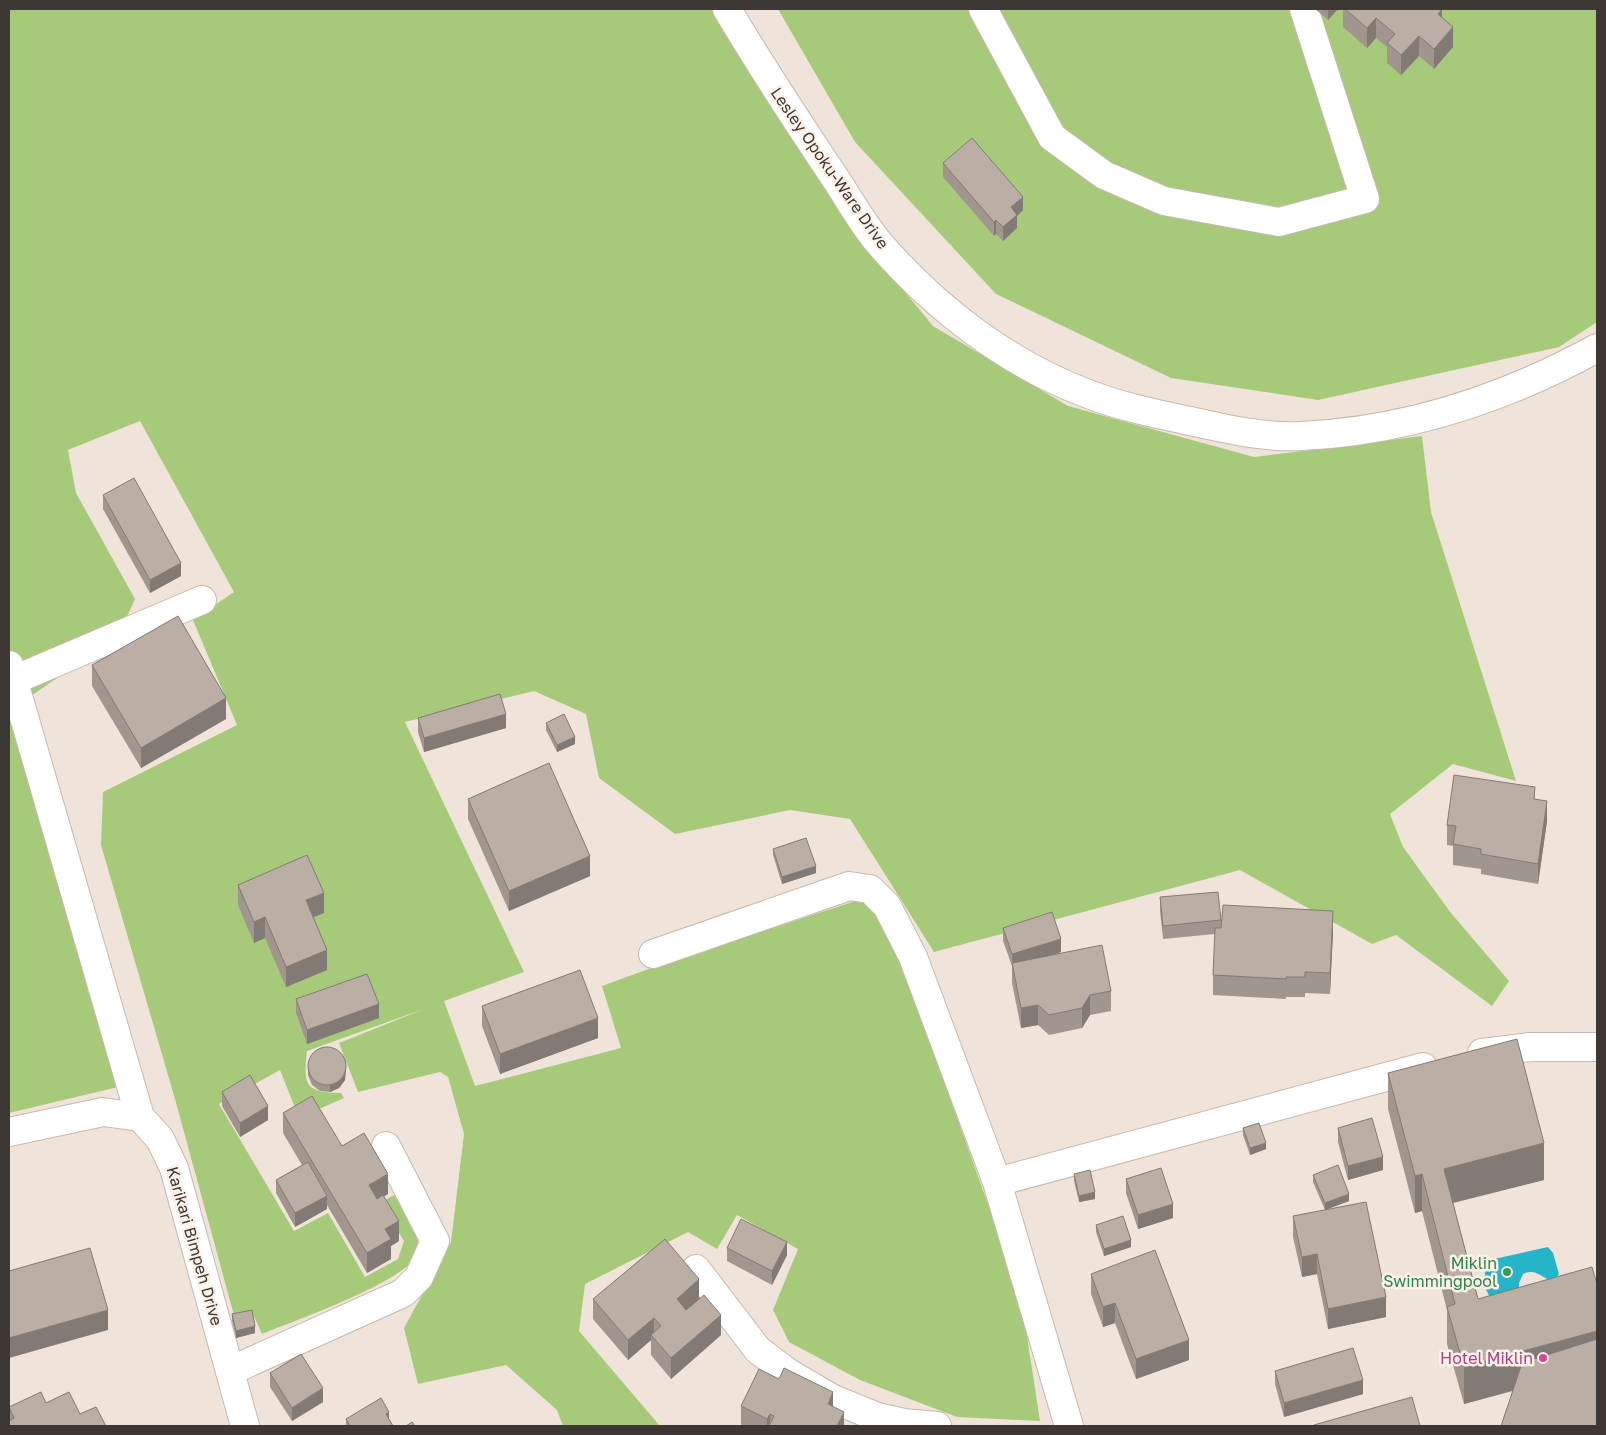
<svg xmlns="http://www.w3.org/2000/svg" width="1606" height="1435" font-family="'Golos Text',sans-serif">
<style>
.green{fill:#a7ca7a}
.water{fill:#25b4ca}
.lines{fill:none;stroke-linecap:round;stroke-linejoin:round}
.minor-casing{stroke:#c5b9b0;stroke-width:30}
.minor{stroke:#fff;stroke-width:28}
.wall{fill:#a0968e}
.shaded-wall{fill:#827a74}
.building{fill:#baaea5;stroke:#827a74}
.leisure-dot{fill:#2e9e5b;stroke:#fef1e7;stroke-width:2}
.hotel-dot{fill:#d1479c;stroke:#fef1e7;stroke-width:2}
.labels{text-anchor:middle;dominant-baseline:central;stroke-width:5;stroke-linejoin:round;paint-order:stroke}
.street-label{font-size:16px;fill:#3d3834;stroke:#fef1e7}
.leisure-label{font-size:16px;fill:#27864d;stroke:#fef1e7;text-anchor:end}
.hotel-label{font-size:16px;fill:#b23c85;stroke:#fef1e7;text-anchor:end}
</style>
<rect width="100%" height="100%" fill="#f0e4da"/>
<g class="green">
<path d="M9,9H718L839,212L933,326L1068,406L1254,457L1422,436L1431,512L1516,781L1453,764L1390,814L1403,847L1451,913L1509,981L1492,1006L1396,935L1372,944L1240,870L934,952L850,819L790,810L675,834L599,778L586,714L534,691L405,722L524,972L444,1001L475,1086L621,1048L602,986L676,959L868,897L907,977L1021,1297L1040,1421L957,1417L860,1380L789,1342L773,1310L798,1249L737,1215L717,1249L688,1232L585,1284L579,1331L660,1426H563L557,1410L506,1365L418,1384L404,1328L451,1242L464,1134L448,1077L440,1072L358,1092L339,1043L424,1009L307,1051C303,1085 305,1093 341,1093L344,1098L299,1118L280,1070L219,1104L294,1231L328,1213L365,1277L398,1259L404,1241L380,1203L394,1195C403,1210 424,1235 417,1254C408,1281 291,1322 262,1334L253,1314L235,1319L175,1099L101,845L103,792L237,725L193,620L234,592L140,421L68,450L76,493L135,599L118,636L12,709L118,1087L9,1113Z"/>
<polygon points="778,9 1597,9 1597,322 1559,347 1318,400 1171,378 996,294 855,142"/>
</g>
<path class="water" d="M1548,1247L1553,1253L1559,1274L1553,1281C1540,1278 1537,1268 1523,1274L1519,1283V1291L1490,1297L1485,1288V1261Z"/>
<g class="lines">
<g class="minor-casing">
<g id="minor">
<path d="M727,9C760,65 795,118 831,172C847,195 861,222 879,243C936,309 1009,365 1091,395C1122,407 1157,414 1190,421C1226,429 1264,438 1301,436C1406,431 1506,398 1597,348"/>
<polyline points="983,9 1052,137 1104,175 1164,201 1279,222 1365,199 1304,9"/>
<polyline points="9,665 140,1117"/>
<polyline points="14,680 202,600"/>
<polyline points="653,954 849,886 870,889 887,906 913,957 997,1182 1069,1426"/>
<polyline points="1482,1053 1530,1047 1597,1047"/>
<polyline points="9,1132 103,1112 140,1117 160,1139 174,1168 245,1426"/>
<polyline points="997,1182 1423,1067"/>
<polyline points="696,1269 758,1350 787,1372 833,1399 877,1417 904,1423 937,1426"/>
<polyline points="230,1371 403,1293 419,1277 435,1241 386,1146"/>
</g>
</g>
<use href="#minor" class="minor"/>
</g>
<g class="wall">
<polygon points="1315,9 1338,9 1328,20"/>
<polygon points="1343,9 1442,9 1442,18 1453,47 1434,69 1419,56 1401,75 1387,63 1387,47 1376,38 1367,48 1343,27"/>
<polygon points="943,163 1023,210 1017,216 1017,228 1003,241 996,234 994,236 943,177"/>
<polygon points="103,495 181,576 150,593 103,509"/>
<polygon points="92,665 226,719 141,768 92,686"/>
<polygon points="418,718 506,728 424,752 418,732"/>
<polygon points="546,723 575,744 557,752 546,730"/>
<polygon points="468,799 590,876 509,911 468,819"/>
<polygon points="1535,799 1547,821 1538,884 1481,874 1481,869 1453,865 1453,846 1447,845 1447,825"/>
<polygon points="773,849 816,873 782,884 773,855"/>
<polygon points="238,885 324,913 313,917 327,970 286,987 265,938 254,943 238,905"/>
<polygon points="1160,897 1221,920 1221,928 1333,931 1330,994 1305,993 1305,997 1286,997 1286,999 1213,995 1213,975 1215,934 1163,939 1160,911"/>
<polygon points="1003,928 1061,952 1053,955 1111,991 1111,1011 1090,1015 1082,1028 1049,1035 1038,1025 1021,1028 1012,983 1012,966 1003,941"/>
<polygon points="296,999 379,1018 307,1044 296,1013"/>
<polygon points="482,1006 598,1038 500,1074 482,1026"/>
<polygon points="308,1068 346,1070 345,1080 339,1088 330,1092 320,1091 312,1085 308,1075"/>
<polygon points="1388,1073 1544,1180 1453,1203 1478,1299 1513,1391 1464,1404 1447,1344 1447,1310 1422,1211 1415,1213 1388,1109"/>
<polygon points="222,1092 268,1120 240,1137 222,1106"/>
<polygon points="283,1113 388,1194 384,1196 399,1241 391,1246 391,1259 367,1273 327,1205 327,1209 295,1227 276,1193 276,1180 302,1165 283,1133"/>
<polygon points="1243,1128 1266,1149 1250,1155 1243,1135"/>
<polygon points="1338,1128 1383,1170 1348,1180 1338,1142"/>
<polygon points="1074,1174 1095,1199 1079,1202 1074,1181"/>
<polygon points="1313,1175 1349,1201 1325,1210 1386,1317 1328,1329 1317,1274 1302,1277 1293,1237 1293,1216 1325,1210 1313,1182"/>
<polygon points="1126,1179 1173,1218 1138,1229 1126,1193"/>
<polygon points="1096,1225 1131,1247 1104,1256 1096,1232"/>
<polygon points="727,1248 787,1255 772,1285 727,1261"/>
<polygon points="1091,1274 1189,1360 1136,1379 1115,1323 1103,1327 1091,1294"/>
<polygon points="593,1299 699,1299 721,1335 671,1379 651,1355 651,1340 628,1360 593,1319"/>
<polygon points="232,1314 255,1333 236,1338 232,1321"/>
<polygon points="1275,1371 1363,1394 1284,1417 1275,1384"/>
<polygon points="270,1373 323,1402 292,1421 270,1387"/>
<polygon points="46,1403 80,1414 106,1426 9,1426 9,1407"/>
<polygon points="741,1406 833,1406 844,1426 741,1426"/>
<polygon points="346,1419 389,1419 393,1426 346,1426"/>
</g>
<g class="shaded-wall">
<polygon points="1328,9 1338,9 1328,20"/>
<polygon points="1442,9 1442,29 1438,14"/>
<polygon points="1376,18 1376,38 1367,48 1367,28"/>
<polygon points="1453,27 1453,47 1434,69 1434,49"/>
<polygon points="1419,36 1419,56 1401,75 1401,55"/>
<polygon points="1023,197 1023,210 1017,216 1017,228 1003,241 1003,227 1011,207"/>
<polygon points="996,220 996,234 994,236 994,222"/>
<polygon points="181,563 181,576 150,593 150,580"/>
<polygon points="226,698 226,719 141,768 141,748"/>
<polygon points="506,714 506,728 424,752 424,738"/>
<polygon points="575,737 575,744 557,752 557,745"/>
<polygon points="1547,801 1547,821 1538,884 1538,864"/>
<polygon points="590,856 590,876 509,911 509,891"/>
<polygon points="816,866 816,873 782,884 782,877"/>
<polygon points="324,893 324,913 306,920 306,900"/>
<polygon points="1333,911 1333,931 1330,994 1330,973"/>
<polygon points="265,917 265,938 254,943 254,922"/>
<polygon points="1061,939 1061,952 1013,968 1012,954"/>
<polygon points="327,950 327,970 286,987 286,967"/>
<polygon points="1090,995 1090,1015 1082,1028 1082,1008"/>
<polygon points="379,1004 379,1018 307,1044 307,1030"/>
<polygon points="1038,1005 1038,1025 1021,1028 1021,1008"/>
<polygon points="598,1018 598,1038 500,1074 500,1054"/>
<polygon points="346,1063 345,1080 339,1088 330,1092 330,1085"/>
<polygon points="268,1106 268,1120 240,1137 240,1123"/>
<polygon points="1266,1143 1266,1149 1250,1155 1250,1148"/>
<polygon points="1544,1143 1544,1180 1444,1205 1444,1169"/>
<polygon points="1383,1157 1383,1170 1348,1180 1348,1166"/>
<polygon points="388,1174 388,1194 369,1205 369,1185"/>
<polygon points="1422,1174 1422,1211 1415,1213 1415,1176"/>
<polygon points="1095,1192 1095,1199 1079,1202 1079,1196"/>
<polygon points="1349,1194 1349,1201 1325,1210 1325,1203"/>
<polygon points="327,1196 327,1209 295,1227 295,1213"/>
<polygon points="1173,1204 1173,1218 1138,1229 1138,1215"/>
<polygon points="399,1221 399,1241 391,1246 391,1259 367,1273 367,1253 385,1229"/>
<polygon points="1131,1240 1131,1247 1104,1256 1104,1249"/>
<polygon points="787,1242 787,1255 772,1285 772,1271"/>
<polygon points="1317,1254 1317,1274 1302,1277 1302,1257"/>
<polygon points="699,1279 699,1300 677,1319 677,1299"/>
<polygon points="1386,1297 1386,1317 1328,1329 1328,1309"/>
<polygon points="1115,1303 1115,1323 1103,1327 1103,1307"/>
<polygon points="108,1310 108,1330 9,1358 9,1338"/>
<polygon points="721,1315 721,1335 671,1379 671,1358"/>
<polygon points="654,1318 654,1338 651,1335 651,1340 628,1360 628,1340"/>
<polygon points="255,1326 255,1333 236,1338 236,1331"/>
<polygon points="1597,1331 1597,1367 1464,1404 1464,1367"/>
<polygon points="1189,1340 1189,1360 1136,1379 1136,1359"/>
<polygon points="1363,1380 1363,1394 1284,1417 1284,1403"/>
<polygon points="323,1388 323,1402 292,1421 292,1408"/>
<polygon points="833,1392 833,1413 828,1404"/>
<polygon points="389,1412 389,1426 386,1414"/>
<polygon points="844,1412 844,1426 837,1426"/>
<polygon points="770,1414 770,1426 767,1426 767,1419"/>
</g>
<g class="building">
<polygon points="1345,9 1442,9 1438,14 1453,27 1434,49 1419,36 1401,55 1387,43 1395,34 1376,18 1367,28"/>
<polygon points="972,138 1023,197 1011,207 1017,215 1003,227 996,220 994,222 943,163"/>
<polygon points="134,478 181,563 150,580 103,495"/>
<polygon points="178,616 226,698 141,748 92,665"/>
<polygon points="500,694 506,714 424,738 418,718"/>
<polygon points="564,714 575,737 557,745 546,723"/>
<polygon points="549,763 590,856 509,891 468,799"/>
<polygon points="1454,775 1535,787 1534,799 1547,801 1538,864 1481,854 1481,849 1453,844 1456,826 1447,825"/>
<polygon points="806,838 816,866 782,877 773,849"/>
<polygon points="307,855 324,893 306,900 327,950 286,967 265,917 254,922 238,885"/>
<polygon points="1218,892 1221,920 1163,926 1160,897"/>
<polygon points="1223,905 1333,911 1330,973 1305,972 1305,977 1286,977 1286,979 1213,975 1215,928 1221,928"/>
<polygon points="1052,912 1061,939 1012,954 1003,928"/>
<polygon points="1102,945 1111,991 1090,995 1082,1008 1049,1015 1038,1005 1021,1008 1012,963"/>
<polygon points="580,970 598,1018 500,1054 482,1006"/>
<polygon points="367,974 379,1004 307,1030 296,999"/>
<polygon points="1517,1039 1544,1143 1444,1169 1478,1299 1592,1267 1597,1284 1597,1331 1464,1367 1447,1307 1455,1304 1422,1174 1415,1176 1388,1073"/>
<circle cx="327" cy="1066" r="19"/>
<polygon points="250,1075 268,1106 240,1123 222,1092"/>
<polygon points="312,1096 342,1146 364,1133 388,1174 369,1185 377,1199 383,1195 399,1221 385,1229 391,1239 367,1253 283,1113"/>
<polygon points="1372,1118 1383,1157 1348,1166 1338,1128"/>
<polygon points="1259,1123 1266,1143 1250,1148 1243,1128"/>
<polygon points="308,1162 327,1196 295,1213 276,1180"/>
<polygon points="1338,1165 1349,1194 1325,1203 1313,1175"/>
<polygon points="1161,1168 1173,1204 1138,1215 1126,1179"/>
<polygon points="1090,1170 1095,1192 1079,1196 1074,1174"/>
<polygon points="1366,1202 1386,1297 1328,1309 1317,1254 1302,1257 1293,1216"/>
<polygon points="1123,1216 1131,1240 1104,1249 1096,1225"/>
<polygon points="741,1219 787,1242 772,1271 727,1248"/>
<polygon points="665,1239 699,1279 677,1299 686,1310 704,1295 721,1315 671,1358 651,1335 661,1326 654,1318 628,1340 593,1299"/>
<polygon points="90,1248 108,1310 9,1338 9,1271"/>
<polygon points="1155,1250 1189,1340 1136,1359 1115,1303 1103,1307 1091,1274"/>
<polygon points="252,1310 255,1326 236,1331 232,1314"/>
<polygon points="1597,1339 1597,1426 1501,1426 1522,1363"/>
<polygon points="1353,1348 1363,1380 1284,1403 1275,1371"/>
<polygon points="301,1354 323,1388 292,1408 270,1373"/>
<polygon points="784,1368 833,1392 828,1404 844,1412 837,1426 769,1426 774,1416 770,1414 767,1419 741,1406 759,1369 779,1379"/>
<polygon points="41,1392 46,1403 69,1392 80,1414 96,1407 106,1426 9,1426 9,1421 14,1418 9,1407"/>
<polygon points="1412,1397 1420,1426 1314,1426 1314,1425"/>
<polygon points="381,1398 389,1412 386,1414 393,1426 350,1426 346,1419"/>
<polygon points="412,1422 415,1426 406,1426"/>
</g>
<circle class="leisure-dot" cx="1507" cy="1272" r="5"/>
<circle class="hotel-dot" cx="1543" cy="1358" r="5"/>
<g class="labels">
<g class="street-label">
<text transform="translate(830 168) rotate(55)">Lesley Opoku-Ware Drive</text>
<text transform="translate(195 1246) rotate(74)">Karikari Bimpeh Drive</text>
</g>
<g class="leisure-label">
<text x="1497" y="1263">Miklin<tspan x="1497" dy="18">Swimmingpool</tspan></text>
</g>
<g class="hotel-label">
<text x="1533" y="1358">Hotel Miklin</text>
</g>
</g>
<rect width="1606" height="1435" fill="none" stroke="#3d3834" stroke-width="20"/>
</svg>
